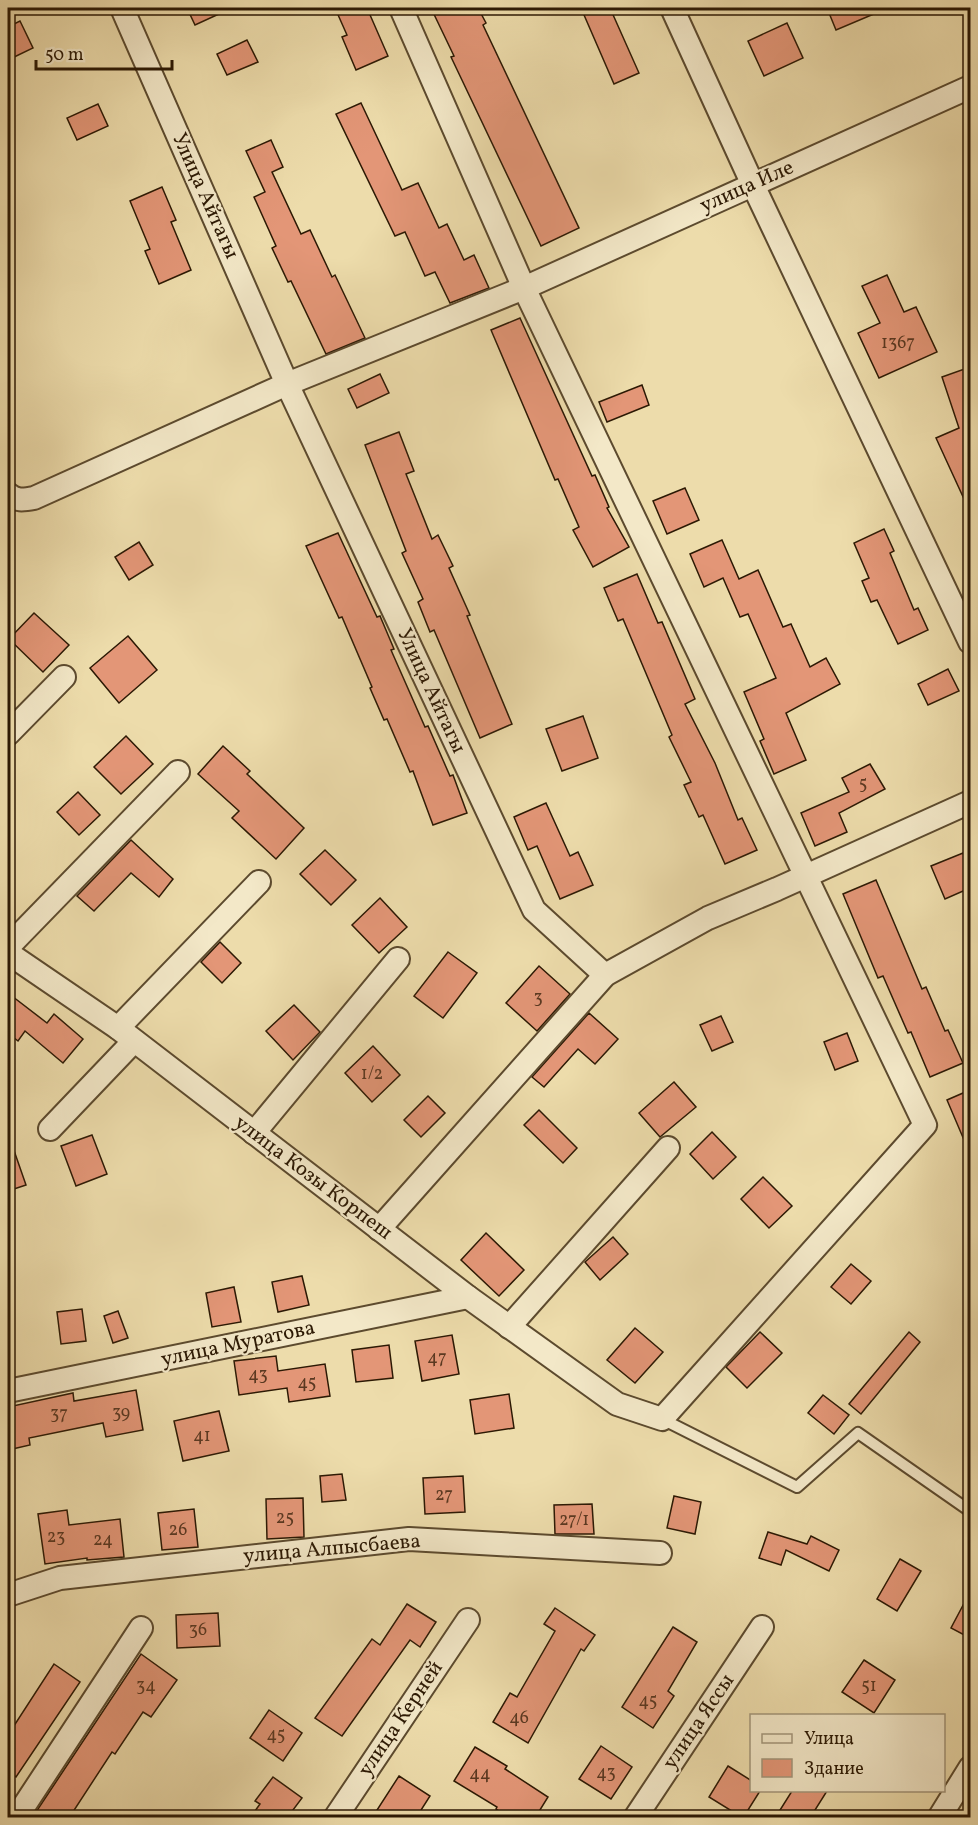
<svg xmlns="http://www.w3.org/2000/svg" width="978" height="1825" font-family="Vollkorn,serif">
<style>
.building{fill:#e39677;stroke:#2c1904;stroke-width:1.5}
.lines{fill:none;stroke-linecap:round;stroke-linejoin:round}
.service-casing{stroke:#5c4a2e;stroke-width:14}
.minor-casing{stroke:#5c4a2e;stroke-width:26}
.service{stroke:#f3e8c8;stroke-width:10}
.minor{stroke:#f3e8c8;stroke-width:22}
.labels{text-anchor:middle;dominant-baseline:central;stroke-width:4.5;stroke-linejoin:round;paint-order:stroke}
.number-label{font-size:18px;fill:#5a3821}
.street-label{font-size:21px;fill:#2c1904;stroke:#f3e8c8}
</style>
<rect width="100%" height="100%" fill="#eddcab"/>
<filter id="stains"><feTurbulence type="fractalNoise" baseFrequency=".00333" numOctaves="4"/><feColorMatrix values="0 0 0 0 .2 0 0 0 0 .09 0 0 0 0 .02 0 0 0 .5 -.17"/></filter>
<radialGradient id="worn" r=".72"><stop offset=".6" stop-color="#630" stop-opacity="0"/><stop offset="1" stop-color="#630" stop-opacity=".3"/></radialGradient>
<g class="building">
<polygon points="187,8 232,8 195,25"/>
<polygon points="335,8 367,8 388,56 356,70 342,37 347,35"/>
<polygon points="431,8 478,8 486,23 483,25 579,228 541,246 451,57 454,56"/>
<polygon points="581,8 610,8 639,73 614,84"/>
<polygon points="827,8 888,8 836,30"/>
<polygon points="20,21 33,48 8,60 8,27"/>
<polygon points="787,23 803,58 764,76 748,41"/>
<polygon points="247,40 258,62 227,75 217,54"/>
<polygon points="361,103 402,190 418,183 439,228 447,224 464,260 474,255 489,288 450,303 435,272 425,276 405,232 395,236 336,114"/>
<polygon points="98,104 108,126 77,140 67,118"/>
<polygon points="271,140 283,167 272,172 301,234 310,230 332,277 335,275 365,338 326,354 291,281 288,282 272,248 276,246 254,197 265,192 246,151"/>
<polygon points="162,187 176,220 171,222 191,270 159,284 145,251 150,249 130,201"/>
<polygon points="887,275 904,312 916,307 937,352 879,378 858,333 880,323 862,286"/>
<polygon points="520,318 592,476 595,475 609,507 607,508 629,547 593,567 573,530 579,527 558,479 555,480 491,330"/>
<polygon points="970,367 970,512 936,438 959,428 942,377"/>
<polygon points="380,374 389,393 357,408 348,389"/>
<polygon points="642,385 649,405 607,422 599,402"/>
<polygon points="399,432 414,471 406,474 432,539 438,535 453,566 449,568 470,615 467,616 512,724 480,738 434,630 430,632 418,602 423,599 402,553 406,551 365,445"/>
<polygon points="685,488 699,520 667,534 653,501"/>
<polygon points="884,529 894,551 890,553 914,610 918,608 928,630 898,644 877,600 871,602 862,581 869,578 854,543"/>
<polygon points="338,533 377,617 380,616 394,649 391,650 425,727 428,726 450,776 453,775 467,813 433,825 413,771 410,772 387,719 384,720 370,688 372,687 342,617 339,618 306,546"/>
<polygon points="722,540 739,579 758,570 783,627 791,624 810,667 826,658 840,684 786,713 806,760 774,774 760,741 764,739 744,692 776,678 748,614 740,617 723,578 704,587 690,554"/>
<polygon points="139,542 153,565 129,580 115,557"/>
<polygon points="637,574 658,623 662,622 695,699 685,704 715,763 738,820 742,818 757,850 725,864 703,815 699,817 684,785 691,782 669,737 672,735 623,619 618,621 604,588"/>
<polygon points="34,613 69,645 43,672 9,639"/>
<polygon points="128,636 157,670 119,703 90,668"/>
<polygon points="948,669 959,691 928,705 918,684"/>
<polygon points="583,716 598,758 562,771 546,729"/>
<polygon points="126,736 153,764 121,794 94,767"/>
<polygon points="223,746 250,771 247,774 304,828 276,859 232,818 239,811 198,774"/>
<polygon points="870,764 885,789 839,813 847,832 815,846 801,813 849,792 842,778"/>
<polygon points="78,792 100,815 79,835 57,812"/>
<polygon points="546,803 570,856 578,852 593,885 560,899 537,846 528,850 514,817"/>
<polygon points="131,840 173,879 159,897 131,873 94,911 77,896"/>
<polygon points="325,850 356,880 331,905 300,874"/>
<polygon points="963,853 970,869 970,888 945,899 931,866"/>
<polygon points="876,880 922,989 926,987 945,1031 948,1030 963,1063 930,1077 911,1032 908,1033 883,976 878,978 843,894"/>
<polygon points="380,898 407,927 379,953 352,925"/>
<polygon points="220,942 241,963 222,983 201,962"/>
<polygon points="448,952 477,973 443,1018 414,996"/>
<polygon points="539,966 570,994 537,1031 506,1003"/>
<polygon points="8,993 47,1023 54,1014 83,1039 63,1063 25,1031 18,1041 8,1033"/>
<polygon points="294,1005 320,1032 293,1060 266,1031"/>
<polygon points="589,1013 618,1039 595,1064 578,1049 544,1087 532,1077"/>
<polygon points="721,1016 733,1042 712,1051 700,1025"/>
<polygon points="847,1033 858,1061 835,1070 824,1042"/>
<polygon points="373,1046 400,1075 372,1102 345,1073"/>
<polygon points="674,1082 696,1107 660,1137 639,1113"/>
<polygon points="970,1090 970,1154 947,1100"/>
<polygon points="428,1096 445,1113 421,1137 404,1120"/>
<polygon points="539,1110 577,1148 563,1163 524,1125"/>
<polygon points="712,1132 736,1157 713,1179 690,1154"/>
<polygon points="92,1135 107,1174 76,1186 61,1146"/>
<polygon points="8,1139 10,1139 26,1185 8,1191"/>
<polygon points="763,1177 792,1206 769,1228 741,1199"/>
<polygon points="486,1233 524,1270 499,1296 461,1260"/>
<polygon points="613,1237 628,1254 600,1280 585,1262"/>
<polygon points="851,1264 871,1281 851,1304 831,1287"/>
<polygon points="302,1276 309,1305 278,1312 272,1282"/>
<polygon points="234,1287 241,1322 212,1327 206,1293"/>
<polygon points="82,1309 86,1341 61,1344 57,1312"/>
<polygon points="118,1311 128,1338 113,1343 104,1316"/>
<polygon points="635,1328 663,1352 635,1383 607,1360"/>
<polygon points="760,1332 782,1353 747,1388 726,1367"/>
<polygon points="909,1332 920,1342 861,1414 849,1404"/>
<polygon points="452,1335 459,1374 422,1381 415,1341"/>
<polygon points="389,1345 393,1378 356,1382 352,1350"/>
<polygon points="276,1356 278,1371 325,1364 330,1396 289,1402 287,1388 239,1395 234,1361"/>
<polygon points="136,1390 143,1430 106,1437 103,1423 29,1438 30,1445 8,1450 8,1407 73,1393 74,1401"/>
<polygon points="509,1394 514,1428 475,1434 470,1400"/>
<polygon points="823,1395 849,1415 834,1434 808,1413"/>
<polygon points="219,1411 229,1451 183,1461 174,1421"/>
<polygon points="342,1474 346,1500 322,1502 320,1476"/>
<polygon points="463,1476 465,1512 425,1514 423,1478"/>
<polygon points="674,1496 701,1502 695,1534 667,1528"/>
<polygon points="303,1498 304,1537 267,1539 266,1499"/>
<polygon points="592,1504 594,1534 555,1534 554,1505"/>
<polygon points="194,1509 198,1547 162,1550 158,1513"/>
<polygon points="67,1510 69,1525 120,1519 124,1557 87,1560 87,1558 45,1564 38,1514"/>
<polygon points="768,1532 807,1544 811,1536 839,1550 829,1571 786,1550 781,1565 759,1558"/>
<polygon points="900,1559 921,1571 897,1611 877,1599"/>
<polygon points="970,1592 970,1638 951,1628"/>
<polygon points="407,1604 436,1622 420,1647 410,1640 342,1736 315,1718 372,1639 380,1645"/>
<polygon points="555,1608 595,1635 584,1651 581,1649 528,1743 493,1722 510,1693 517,1697 555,1631 544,1624"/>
<polygon points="218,1613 220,1646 177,1648 176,1615"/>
<polygon points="673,1627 697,1642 668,1691 674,1696 653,1728 622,1707"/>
<polygon points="141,1654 177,1680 151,1717 143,1712 115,1754 112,1752 69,1818 32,1818"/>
<polygon points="864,1660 895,1680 874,1713 842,1692"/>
<polygon points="54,1664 80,1682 16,1777 8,1772 8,1735"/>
<polygon points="269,1710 302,1733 283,1761 250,1738"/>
<polygon points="601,1746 632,1767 611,1799 579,1779"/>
<polygon points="475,1747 507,1766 505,1769 548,1797 535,1818 509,1818 496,1809 497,1807 454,1781"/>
<polygon points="728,1766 752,1781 752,1791 760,1791 743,1818 709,1797"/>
<polygon points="399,1776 430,1796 416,1818 389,1818 377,1810"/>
<polygon points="273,1777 302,1798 287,1818 250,1818 260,1804 255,1801"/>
<polygon points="792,1791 827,1791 810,1818 775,1818"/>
</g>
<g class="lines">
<g class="service-casing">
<polyline id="service" points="662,1419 797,1487 858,1433 970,1511"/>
</g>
<g class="minor-casing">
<g id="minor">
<polyline points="122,8 287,384 534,910 605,975"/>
<polyline points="672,8 753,185 970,642"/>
<path d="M8,494C16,501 23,500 34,498L287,384L524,288L970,87"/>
<polyline points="8,734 64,677"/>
<polyline points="8,947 178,772"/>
<polyline points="8,953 118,1028 468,1297 617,1404 662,1419 925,1125 524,288 401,8"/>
<polyline points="118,1028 259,882"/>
<polyline points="50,1129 134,1041"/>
<polyline points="254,1133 398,959"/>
<polyline points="379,1229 605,975 708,918 777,889 970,802"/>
<polyline points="509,1327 668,1148"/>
<polyline points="8,1391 468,1297"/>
<polyline points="8,1595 60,1578 409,1539 660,1553"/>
<polyline points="16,1818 141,1628"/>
<polyline points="335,1818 468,1620"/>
<polyline points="635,1818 762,1627"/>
<polyline points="939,1818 970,1768"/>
</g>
</g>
<use href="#service" class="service"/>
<use href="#minor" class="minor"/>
</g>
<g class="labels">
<g class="number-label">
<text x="898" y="343">1367</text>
<text x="863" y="784">5</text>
<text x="538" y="998">3</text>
<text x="372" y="1074">1/2</text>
<text x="437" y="1358">47</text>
<text x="258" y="1375">43</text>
<text x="307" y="1383">45</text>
<text x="121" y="1413">39</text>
<text x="59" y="1414">37</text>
<text x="202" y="1436">41</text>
<text x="444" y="1495">27</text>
<text x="285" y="1518">25</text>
<text x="574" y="1520">27/1</text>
<text x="178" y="1530">26</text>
<text x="56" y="1537">23</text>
<text x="103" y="1540">24</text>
<text x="198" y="1630">36</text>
<text x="146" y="1686">34</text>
<text x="869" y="1686">51</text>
<text x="648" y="1701">45</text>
<text x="519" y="1718">46</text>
<text x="276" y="1735">45</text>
<text x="606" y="1773">43</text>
<text x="480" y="1774">44</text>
</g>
<g class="street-label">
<text transform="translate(747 187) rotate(-24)">улица Иле</text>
<text transform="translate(205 196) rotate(66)">Улица Айтагы</text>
<text transform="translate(431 691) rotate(65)">Улица Айтагы</text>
<text transform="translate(313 1178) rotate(37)">улица Козы Корпеш</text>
<text transform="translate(238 1344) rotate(-12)">улица Муратова</text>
<text transform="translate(332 1549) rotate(-5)">улица Алпысбаева</text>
<text transform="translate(401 1719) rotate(-56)">улица Керней</text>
<text transform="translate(699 1722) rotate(-56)">улица Яссы</text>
</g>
</g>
<rect width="978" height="1825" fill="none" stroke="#eddcab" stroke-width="30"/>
<rect x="9" y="9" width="960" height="1807" fill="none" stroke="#2c1904" stroke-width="3"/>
<rect x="15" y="15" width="948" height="1795" fill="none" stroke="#2c1904" stroke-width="1.5"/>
<rect x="750" y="1714" width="195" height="78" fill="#f3e8c8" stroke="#a3957a" stroke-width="1.5"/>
<rect x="762" y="1734" width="30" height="9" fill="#f3e8c8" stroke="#a3957a" stroke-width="1.5"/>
<text x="804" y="1744" font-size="18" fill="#2c1904">Улица</text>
<rect x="762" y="1759" width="30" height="18" fill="#e39677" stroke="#a3957a" stroke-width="1.5"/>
<text x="804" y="1774" font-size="18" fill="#2c1904">Здание</text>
<path d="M36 60v9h136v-9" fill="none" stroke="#2c1904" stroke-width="3"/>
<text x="45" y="60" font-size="18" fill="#2c1904" stroke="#f3e8c8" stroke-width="4.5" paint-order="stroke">50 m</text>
<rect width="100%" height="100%" filter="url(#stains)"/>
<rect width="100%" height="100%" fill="url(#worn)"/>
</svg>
